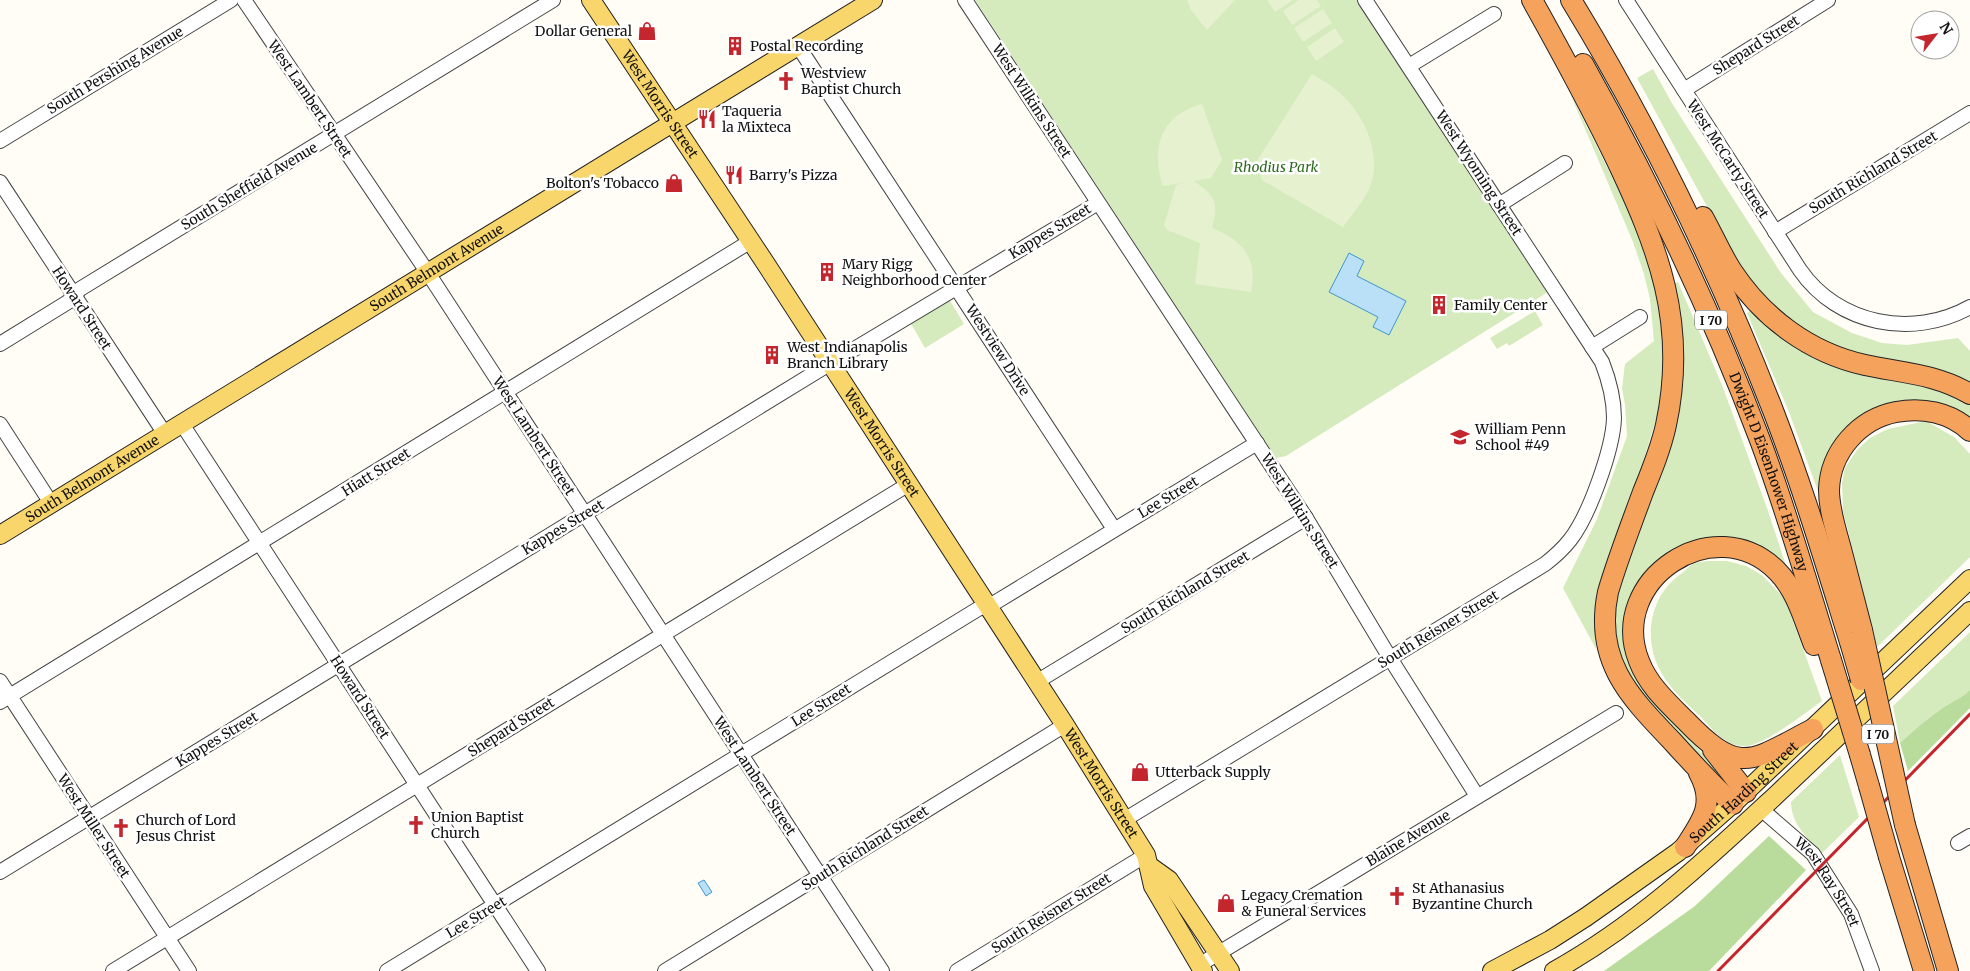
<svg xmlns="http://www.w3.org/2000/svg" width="1970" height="971" font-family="Merriweather,serif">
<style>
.green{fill:#d5ebbd}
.forest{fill:#b9dc9c}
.pitch{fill:#e6f2cf}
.water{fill:#b9e0f7;stroke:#3f96cf}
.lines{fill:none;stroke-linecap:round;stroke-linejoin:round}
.minor-casing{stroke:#444;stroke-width:16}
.major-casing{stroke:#222;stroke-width:20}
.highway-casing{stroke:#222;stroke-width:22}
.minor{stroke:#fff;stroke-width:14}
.major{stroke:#f9d66b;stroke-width:18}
.highway{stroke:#f5a25d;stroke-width:20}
.rail{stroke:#c4262e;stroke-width:3}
.highway-bridge-casing{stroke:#222;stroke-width:22;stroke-linecap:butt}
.highway-bridge{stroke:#f5a25d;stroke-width:20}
.labels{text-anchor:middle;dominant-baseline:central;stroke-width:5;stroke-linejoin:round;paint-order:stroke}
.shield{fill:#fff;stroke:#585858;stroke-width:1}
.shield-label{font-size:12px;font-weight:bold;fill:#111}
.poi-label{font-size:14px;fill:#111;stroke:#fff;text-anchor:start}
.street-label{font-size:14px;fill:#111;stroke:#fff}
.park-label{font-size:14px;font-style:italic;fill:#2f6b1f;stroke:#fff}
</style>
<rect width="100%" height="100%" fill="#fffdf5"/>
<g class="green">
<polygon points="975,0 1358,0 1548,292 1286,456 1276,458"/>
<path d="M1653,69L1673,105L1781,273L1813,312L1852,333L1882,343L1907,345L1958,338L1970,351V385C1925,360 1872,361 1825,343C1818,340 1812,335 1805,331C1756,301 1732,250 1704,201C1682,161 1660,119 1637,78Z"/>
<polygon points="1569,91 1623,199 1647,253 1665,323 1665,356 1659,410 1629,508 1611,547 1601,578 1594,615 1596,649 1563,588 1597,519 1627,436 1625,405 1622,388 1625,364 1654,341 1650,299 1644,274 1633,242"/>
<polygon points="1678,282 1722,385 1767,508 1788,572 1727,539 1634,595 1641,684 1709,761 1719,774 1716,777 1628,682 1616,656 1613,598 1671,432 1672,284"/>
<polygon points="949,299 964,324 925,348 910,322"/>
<polygon points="1753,309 1794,343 1919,381 1970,404 1970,421 1881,409 1823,491 1818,491 1789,412 1747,313"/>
<polygon points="1535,311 1543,325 1509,346 1507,343 1497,349 1490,338"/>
<polygon points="1926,421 1954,437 1970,454 1970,557 1877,647 1843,511 1842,483 1845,468 1857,450 1870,438 1888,429"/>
<path d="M1727,561L1746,566L1762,575L1785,599L1822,701C1805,713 1764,746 1744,746C1725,746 1713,730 1701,717C1687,704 1670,689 1661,672C1642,639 1650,595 1681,574C1685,571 1689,566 1693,564C1703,560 1716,561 1727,561Z"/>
<path d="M1970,632V690C1962,698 1953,701 1944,707C1928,718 1914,730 1900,743L1893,706Z"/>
<path d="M1840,755L1859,817L1821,854C1808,838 1791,824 1791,802Z"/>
</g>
<g class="forest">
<path d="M1970,690V708L1908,771L1900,743C1914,730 1928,718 1944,707C1953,701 1962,698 1970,690Z"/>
<polygon points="1769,836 1806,870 1709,971 1604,971 1695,906"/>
</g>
<g class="pitch">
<polygon points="1187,0 1235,0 1207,30 1191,10"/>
<polygon points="1267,0 1293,0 1275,12"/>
<polygon points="1299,0 1317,0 1321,6 1292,25 1283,11"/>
<polygon points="1323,9 1332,23 1303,42 1294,28"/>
<polygon points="1335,28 1344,42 1316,61 1307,47"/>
<path d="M1312,74C1320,79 1328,83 1335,89C1360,108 1379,145 1373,177C1369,196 1354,212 1343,227L1262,180L1257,161Z"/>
<path d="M1202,104L1222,160L1211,178L1194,181C1215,196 1219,202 1212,228C1242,240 1258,257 1251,292L1195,284L1200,243L1167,230L1164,225L1176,185L1182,183L1163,186C1150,148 1161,115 1202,104Z"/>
</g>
<g class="water">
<polygon points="1349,253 1364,261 1357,276 1406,301 1389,335 1373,327 1378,317 1329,292"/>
<polygon points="704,880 712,892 706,896 698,883"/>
</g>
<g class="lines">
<g class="minor-casing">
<g id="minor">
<polyline points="244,0 428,273 882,971"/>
<polyline points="965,0 1306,518 1390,658 1477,796"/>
<path d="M1626,0L1800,270C1838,325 1913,339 1970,307"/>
<polyline points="798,46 1114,529"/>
<polyline points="1409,66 1494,14"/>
<polyline points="1684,90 1828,0"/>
<polyline points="0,141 231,0"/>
<polyline points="0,182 165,434"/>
<polyline points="1499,205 1565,163"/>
<polyline points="1775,232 1970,113"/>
<polyline points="0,344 68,302 80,289 553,0"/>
<polyline points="1592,347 1640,317"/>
<polyline points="0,424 51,503"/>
<polyline points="182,424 538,971"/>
<polyline points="0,681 189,971"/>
<polyline points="1038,681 1306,518"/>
<polyline points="0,702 751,241"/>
<path id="s1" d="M1761,809L1813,854L1851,914L1872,971"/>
<path d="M1124,820L1545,564C1554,557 1563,549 1570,540C1589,516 1613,449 1614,418C1614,399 1609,380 1602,362L1365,0"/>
<polyline points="1958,843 1970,836"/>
<polyline points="0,872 821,369 1098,203"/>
<polyline points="1199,965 1616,713"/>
<polyline points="113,971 909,484"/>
<polyline points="387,971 978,609 996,602 1257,443"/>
<polyline points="665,971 1065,725"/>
<polyline points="957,971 1146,855"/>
</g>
</g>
<g class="major-casing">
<g id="major">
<path id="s2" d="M591,0L764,261L1065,725L1146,855L1153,886L1203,971"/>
<path id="s3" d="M0,535L873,0"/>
<polyline points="1148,865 1169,880 1230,971"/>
<path id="s4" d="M1492,971L1550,940L1586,917L1678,852L1737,800L1970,579"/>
<path d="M1554,971C1637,925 1705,861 1774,797C1840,735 1905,673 1970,611"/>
</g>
</g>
<g class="highway-casing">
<g id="highway">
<path d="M1532,0C1561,52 1589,103 1615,157C1658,247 1688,323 1666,425C1661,448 1652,470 1643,492C1631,525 1618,558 1608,592C1594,660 1628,695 1672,741C1692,763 1711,784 1733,804"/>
<path d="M1571,0C1651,131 1718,269 1774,413C1803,488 1826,565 1850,642"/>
<path id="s5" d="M1583,64C1651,185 1711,310 1760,440C1787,512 1808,586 1831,660"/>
<path d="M1703,217C1713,235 1721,254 1732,271C1763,318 1810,353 1865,365C1903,373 1936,374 1970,394"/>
<path d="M1862,630C1855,604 1848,577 1841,549C1836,530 1829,510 1829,490C1830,452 1859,419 1896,412C1922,407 1950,412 1970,431"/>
<path d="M1813,729C1751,761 1740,777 1686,721C1668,703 1648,685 1639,661C1607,580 1714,508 1777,571C1797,591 1804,620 1814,645"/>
<polyline points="1713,750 1746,792"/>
<polyline points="1860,755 1869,786"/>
<polyline points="1905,825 1948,971"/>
<path d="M1685,847C1702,821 1716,804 1699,773"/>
<polyline points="1889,857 1924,971"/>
</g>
</g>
<use href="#minor" class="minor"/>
<use href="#major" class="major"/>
<use href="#highway" class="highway"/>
<polyline class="rail" points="1718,971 1970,714"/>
<g class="highway-bridge-casing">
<g id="highway-bridge">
<polyline points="1862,630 1905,825"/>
<polyline points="1850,642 1861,680"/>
<polyline points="1831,660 1860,755"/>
<polyline points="1869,786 1889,857"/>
</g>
</g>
<use href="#highway-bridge" class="highway-bridge"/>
</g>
<defs>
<g id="shop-bare" transform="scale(1.5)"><path d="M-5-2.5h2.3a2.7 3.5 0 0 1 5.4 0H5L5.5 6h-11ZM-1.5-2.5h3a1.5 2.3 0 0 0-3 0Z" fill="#c4262e" stroke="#fff" stroke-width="2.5" paint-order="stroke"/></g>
<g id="building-bare" transform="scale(1.5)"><path d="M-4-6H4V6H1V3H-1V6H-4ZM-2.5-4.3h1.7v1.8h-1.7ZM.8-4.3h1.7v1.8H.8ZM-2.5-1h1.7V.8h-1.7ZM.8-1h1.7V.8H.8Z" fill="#c4262e" stroke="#fff" stroke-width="2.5" paint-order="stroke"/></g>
<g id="church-bare" transform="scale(1.5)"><path d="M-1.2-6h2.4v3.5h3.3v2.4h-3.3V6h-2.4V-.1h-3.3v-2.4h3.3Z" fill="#c4262e" stroke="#fff" stroke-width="2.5" paint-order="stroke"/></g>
<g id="restaurant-bare" transform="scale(1.5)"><path d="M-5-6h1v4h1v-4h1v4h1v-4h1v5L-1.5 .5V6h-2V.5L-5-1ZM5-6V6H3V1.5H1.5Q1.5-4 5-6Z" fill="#c4262e" stroke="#fff" stroke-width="2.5" paint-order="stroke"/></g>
<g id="school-bare" transform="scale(1.5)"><path d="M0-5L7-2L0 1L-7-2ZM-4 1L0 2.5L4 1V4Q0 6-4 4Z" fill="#c4262e" stroke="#fff" stroke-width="2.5" paint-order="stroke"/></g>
</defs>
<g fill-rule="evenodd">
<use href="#shop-bare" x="647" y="31"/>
<use href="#building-bare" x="735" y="46"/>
<use href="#church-bare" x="786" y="81"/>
<use href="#restaurant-bare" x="707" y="119"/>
<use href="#restaurant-bare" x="734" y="175"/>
<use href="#shop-bare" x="674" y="183"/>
<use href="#building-bare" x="827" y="272"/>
<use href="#building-bare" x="1439" y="305"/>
<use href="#building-bare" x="772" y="355"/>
<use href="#school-bare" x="1460" y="437"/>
<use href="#shop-bare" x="1140" y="772"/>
<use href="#church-bare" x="416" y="825"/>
<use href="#church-bare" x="121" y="828"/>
<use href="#church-bare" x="1397" y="896"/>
<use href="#shop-bare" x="1226" y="903"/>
</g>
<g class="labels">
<g class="shield">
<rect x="1695" y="310.5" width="32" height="19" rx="4"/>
<rect x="1862" y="724.5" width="32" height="19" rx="4"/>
</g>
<g class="shield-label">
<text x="1711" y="320">I 70</text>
<text x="1878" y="734">I 70</text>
</g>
<g class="poi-label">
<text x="632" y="31" text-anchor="end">Dollar General</text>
<text x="750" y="46">Postal Recording</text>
<text x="801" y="73">Westview<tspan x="801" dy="16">Baptist Church</tspan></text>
<text x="722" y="111">Taqueria<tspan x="722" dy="16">la Mixteca</tspan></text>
<text x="749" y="175">Barry's Pizza</text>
<text x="659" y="183" text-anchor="end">Bolton's Tobacco</text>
<text x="842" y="264">Mary Rigg<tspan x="842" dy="16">Neighborhood Center</tspan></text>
<text x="1454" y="305">Family Center</text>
<text x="787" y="347">West Indianapolis<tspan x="787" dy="16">Branch Library</tspan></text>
<text x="1475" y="429">William Penn<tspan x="1475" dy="16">School #49</tspan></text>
<text x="1155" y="772">Utterback Supply</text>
<text x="431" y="817">Union Baptist<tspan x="431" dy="16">Church</tspan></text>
<text x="136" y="820">Church of Lord<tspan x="136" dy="16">Jesus Christ</tspan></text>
<text x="1412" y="888">St Athanasius<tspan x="1412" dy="16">Byzantine Church</tspan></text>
<text x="1241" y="895">Legacy Cremation<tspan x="1241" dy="16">&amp; Funeral Services</tspan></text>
</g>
<g class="street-label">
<text transform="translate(1756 45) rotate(-32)">Shepard Street</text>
<text transform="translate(115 70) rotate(-31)">South Pershing Avenue</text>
<text transform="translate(310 99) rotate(56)">West Lambert Street</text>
<text transform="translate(1032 101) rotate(57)">West Wilkins Street</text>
<text stroke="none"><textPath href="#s2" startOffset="125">West Morris Street</textPath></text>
<text transform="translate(1728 159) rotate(57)">West McCarty Street</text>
<text transform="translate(1873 172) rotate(-31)">South Richland Street</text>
<text transform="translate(1479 173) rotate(57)">West Wyoming Street</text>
<text transform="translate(249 186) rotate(-31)">South Sheffield Avenue</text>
<text transform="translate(1050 231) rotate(-31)">Kappes Street</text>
<text stroke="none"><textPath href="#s3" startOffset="512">South Belmont Avenue</textPath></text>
<text transform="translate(82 308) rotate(57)">Howard Street</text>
<text transform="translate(998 350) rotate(57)">Westview Drive</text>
<text transform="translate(534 436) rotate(57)">West Lambert Street</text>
<text stroke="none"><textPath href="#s2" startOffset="530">West Morris Street</textPath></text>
<text transform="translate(376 472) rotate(-32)">Hiatt Street</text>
<text stroke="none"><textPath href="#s5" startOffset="449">Dwight D Eisenhower Highway</textPath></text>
<text stroke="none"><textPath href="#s3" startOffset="108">South Belmont Avenue</textPath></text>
<text transform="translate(1168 497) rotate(-31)">Lee Street</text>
<text transform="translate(1300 511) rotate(58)">West Wilkins Street</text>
<text transform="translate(563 527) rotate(-31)">Kappes Street</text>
<text transform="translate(1185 592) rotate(-31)">South Richland Street</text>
<text transform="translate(1438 629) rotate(-31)">South Reisner Street</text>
<text transform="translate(360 697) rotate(57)">Howard Street</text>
<text transform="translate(821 705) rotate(-32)">Lee Street</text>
<text transform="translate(511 727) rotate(-32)">Shepard Street</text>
<text transform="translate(217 739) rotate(-31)">Kappes Street</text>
<text transform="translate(755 776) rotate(57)">West Lambert Street</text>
<text stroke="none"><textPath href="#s2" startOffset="935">West Morris Street</textPath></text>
<text stroke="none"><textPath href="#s4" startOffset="310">South Harding Street</textPath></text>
<text transform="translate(94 826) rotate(57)">West Miller Street</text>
<text transform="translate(1408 838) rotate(-31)">Blaine Avenue</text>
<text transform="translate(865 848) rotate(-32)">South Richland Street</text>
<text stroke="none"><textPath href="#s1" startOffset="100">West Ray Street</textPath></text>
<text transform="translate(1051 913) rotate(-32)">South Reisner Street</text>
<text transform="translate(476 917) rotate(-31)">Lee Street</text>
</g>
<g class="park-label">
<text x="1276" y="167">Rhodius Park</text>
</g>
</g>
<g transform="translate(1935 35) rotate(59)"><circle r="24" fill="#ffffff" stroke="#a0a0a0"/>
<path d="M0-4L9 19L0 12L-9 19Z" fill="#c4262e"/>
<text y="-8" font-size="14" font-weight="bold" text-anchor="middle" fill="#111111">N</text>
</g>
</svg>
